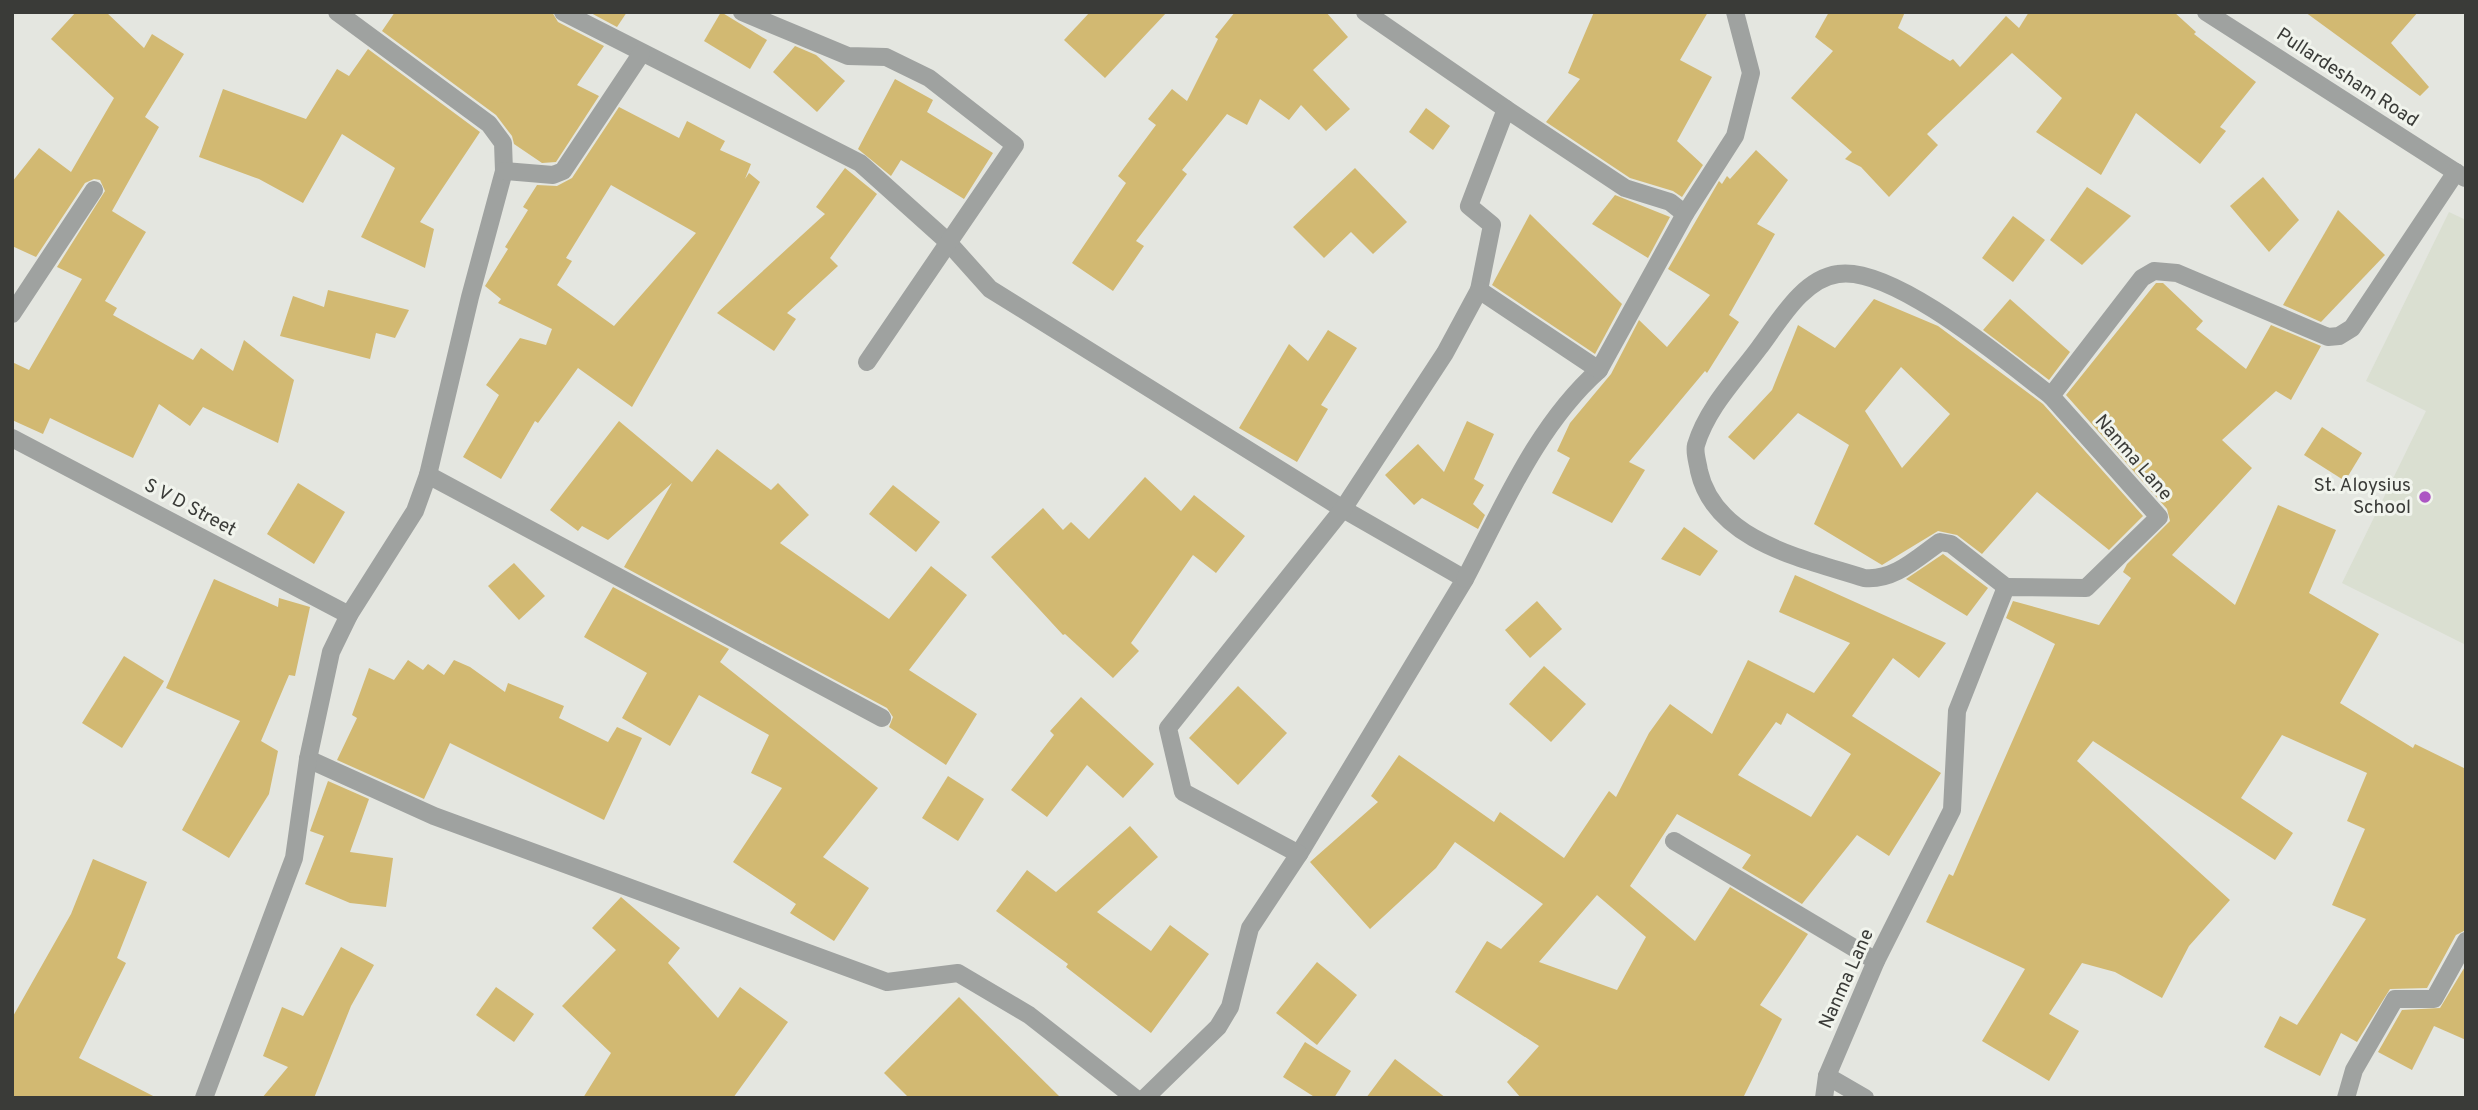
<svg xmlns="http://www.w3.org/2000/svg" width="2478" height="1110" font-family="Overpass,sans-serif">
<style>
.built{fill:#dadfd1}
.building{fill:#d2b972;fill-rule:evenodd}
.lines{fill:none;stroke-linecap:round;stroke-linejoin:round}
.minor{stroke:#9fa2a0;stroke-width:18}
.poi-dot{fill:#ac55c3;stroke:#f1f4ed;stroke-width:2.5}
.labels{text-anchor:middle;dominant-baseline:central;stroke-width:6;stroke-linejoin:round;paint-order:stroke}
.street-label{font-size:19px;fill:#3a3b38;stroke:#f1f4ed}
.poi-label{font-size:19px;fill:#3a3b38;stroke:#f1f4ed;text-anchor:end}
</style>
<rect width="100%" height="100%" fill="#e4e6e0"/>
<polygon class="built" points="2449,212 2466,220 2466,645 2342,583 2426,411 2366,381"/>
<g class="building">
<polygon points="76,12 106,12 144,48 152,34 184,54 145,117 159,127 112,211 146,232 105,301 117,308 113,315 193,360 201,348 233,371 244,340 294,380 278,443 203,407 190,426 159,404 133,458 50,418 43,434 12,420 12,362 29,370 82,279 57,267 105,191 100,180 94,179 85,183 36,257 12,246 12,182 39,148 71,172 114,98 51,39"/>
<polygon points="395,12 552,12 558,22 604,46 577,85 599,96 556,162 542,163 514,144 512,136 496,115 382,31"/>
<polygon points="589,12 627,12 617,27"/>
<polygon points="721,12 767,40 750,69 704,41"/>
<polygon points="1090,12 1167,12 1105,78 1064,40"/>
<polygon points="1235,12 1326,12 1348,37 1313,70 1350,109 1326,131 1301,105 1289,120 1260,99 1247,125 1227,114 1182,170 1187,174 1136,241 1144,246 1113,291 1072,263 1126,183 1118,176 1156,125 1148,119 1172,89 1187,101 1218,39 1215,37"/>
<polygon points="1594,12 1708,12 1680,60 1712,77 1677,141 1703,165 1682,197 1673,191 1630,178 1546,122 1580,79 1568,73"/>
<polygon points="1829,12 1905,12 1898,28 1950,61 1953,59 1960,67 2006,16 2019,28 2029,12 2174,12 2196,32 2194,34 2256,82 2220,127 2226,131 2200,164 2136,113 2101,175 2036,132 2062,98 2012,53 1927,134 1938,145 1889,197 1861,167 1845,159 1852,152 1791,98 1833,51 1815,37"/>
<polygon points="2305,12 2418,12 2391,43 2429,87 2420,96"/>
<polygon points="795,46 816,55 845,81 817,112 773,72"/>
<polygon points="368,49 480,132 420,222 434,229 425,268 361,237 395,168 342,134 303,203 259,179 199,157 223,89 306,119 337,69 349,76"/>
<polygon points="895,79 933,100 927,112 993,153 964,199 901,160 891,176 858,149"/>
<path d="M619,107L679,138L687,121L725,141L720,150L751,164L745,179L749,173L760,182L632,407L578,368L538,423L535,421L501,479L463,457L499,395L486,385L520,338L546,345L552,329L498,303L501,299L485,286L508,249L505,247L528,210L523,207L537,185L557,186L572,178ZM611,185L696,233L614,326L557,285L572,261L566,258Z"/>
<polygon points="1426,108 1450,126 1433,150 1409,132"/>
<polygon points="1756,150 1788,180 1757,224 1775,234 1729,315 1739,322 1707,373 1705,371 1629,462 1645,470 1612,523 1552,493 1570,458 1557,451 1570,423 1611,374 1639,320 1667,347 1710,295 1668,269 1719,181 1722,184 1727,176 1730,179"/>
<polygon points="845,168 877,194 830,258 838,266 787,313 796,319 774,351 717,313 825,214 816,207"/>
<polygon points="1355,168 1407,222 1373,254 1351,232 1324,258 1293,227"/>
<polygon points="2263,177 2299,220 2269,252 2230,206"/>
<polygon points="2087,187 2131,216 2082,265 2050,240"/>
<polygon points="1615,195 1670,217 1648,258 1592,224"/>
<polygon points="2338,210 2385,255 2321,322 2283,305"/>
<polygon points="1530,214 1622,304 1595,354 1492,285"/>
<polygon points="2013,216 2045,240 2013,282 1982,258"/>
<polygon points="2156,283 2163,283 2203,321 2196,329 2246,369 2271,325 2321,346 2291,400 2276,391 2222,440 2252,468 2172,555 2235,605 2278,505 2336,530 2309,593 2379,634 2340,703 2413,748 2415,744 2466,769 2466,930 2456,935 2427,988 2390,989 2357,1042 2341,1033 2320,1076 2264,1047 2280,1016 2297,1025 2366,919 2332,905 2365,829 2347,821 2367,773 2282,735 2241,798 2293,833 2275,860 2093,741 2077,761 2230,900 2189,946 2162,998 2115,972 2082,963 2049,1014 2079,1031 2049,1081 1982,1041 2025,969 1926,922 1949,874 1953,876 2055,644 2006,618 2013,601 2099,625 2131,578 2123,572 2127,564 2170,521 2167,509 2066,395"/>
<polygon points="328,290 409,310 395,338 376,333 370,359 280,336 293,296 324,307"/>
<path d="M1874,299L1938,326L2043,404L2143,516L2109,550L2037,492L1982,554L1957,535L1938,531L1882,565L1814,524L1849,445L1798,413L1754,460L1728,437L1772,390L1798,325L1835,348ZM1901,367L1950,414L1902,468L1865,411Z"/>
<polygon points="2010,299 2070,352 2049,380 1983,330"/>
<polygon points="1328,330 1357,348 1321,405 1328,409 1297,462 1239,428 1289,344 1308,361"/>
<polygon points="619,421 692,482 717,449 771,490 778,483 809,515 780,543 889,619 931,566 967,595 909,670 977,714 946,765 889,727 893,717 887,708 624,567 672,483 608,540 582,526 578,531 550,510"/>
<polygon points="1467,421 1494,434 1474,479 1484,485 1473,504 1485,515 1478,529 1422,498 1414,505 1385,475 1418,444 1444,472"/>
<polygon points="2322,427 2362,453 2345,481 2304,455"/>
<polygon points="1145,477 1181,511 1194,495 1245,536 1216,573 1193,555 1131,643 1139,651 1113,678 1065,634 1063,635 991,557 1043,508 1063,530 1071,522 1089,539"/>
<polygon points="298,483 345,512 314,564 267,534"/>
<polygon points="893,485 940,522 916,552 869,514"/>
<polygon points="1684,527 1718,551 1700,576 1661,559"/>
<polygon points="1943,554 1988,588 1967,616 1906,579"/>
<polygon points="514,563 545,596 519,620 488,586"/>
<path d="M1795,575L1946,643L1919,678L1893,658L1852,716L1941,773L1889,856L1857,835L1802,904L1742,868L1751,855L1677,814L1630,886L1695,941L1730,887L1808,934L1760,1005L1782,1019L1743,1098H1521L1507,1082L1539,1046L1455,992L1487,941L1501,949L1543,904L1455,842L1436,868L1370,929L1310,862L1378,802L1371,796L1399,755L1494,822L1500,812L1564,858L1609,791L1616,797L1649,733L1670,704L1712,734L1748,660L1814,693L1850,643L1779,612ZM1787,713L1851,754L1811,817L1738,775L1776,722L1781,725ZM1597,895L1646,937L1617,990L1539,962Z"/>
<polygon points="214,579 278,607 279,598 310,607 295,676 289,675 261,741 278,751 269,794 229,858 182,830 240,721 166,688"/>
<polygon points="613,587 729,649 720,662 878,788 823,857 869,888 834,941 790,913 796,904 733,862 782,788 751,773 769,735 699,695 670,746 622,718 647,673 584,637"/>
<polygon points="1537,601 1562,629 1530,658 1505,630"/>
<polygon points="124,656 164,681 122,748 82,723"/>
<polygon points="408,660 423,670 428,664 444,675 454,660 470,667 505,692 508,683 564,706 559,718 608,742 617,727 642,738 604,820 450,743 424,799 337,760 357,718 352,715 369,668 394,680"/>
<polygon points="1544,666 1586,704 1551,742 1509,704"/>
<polygon points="1238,686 1287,733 1238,785 1189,738"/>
<polygon points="1081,697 1154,764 1123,798 1087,765 1047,817 1011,790 1054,735 1050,731"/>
<polygon points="948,776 984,799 958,841 922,818"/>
<polygon points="328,781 369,799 350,852 393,858 386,907 350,903 305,884 324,836 310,831"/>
<polygon points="1130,826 1158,857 1097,912 1151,951 1170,925 1209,954 1151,1033 1066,967 1068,964 996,911 1027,870 1056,892"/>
<polygon points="93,859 147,882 117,958 126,963 79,1058 157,1098 12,1098 12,1018 71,914"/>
<polygon points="621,897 680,948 668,963 718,1018 740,987 788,1022 733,1098 583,1098 611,1053 562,1006 616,950 592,928"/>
<polygon points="341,947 374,965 351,1006 314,1098 262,1098 288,1067 263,1056 282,1007 303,1016"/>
<polygon points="1317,962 1357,995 1317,1045 1276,1013"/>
<polygon points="2466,965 2466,1040 2434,1026 2412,1070 2378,1052 2402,1010 2440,1008"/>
<polygon points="496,987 534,1014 514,1042 476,1015"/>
<polygon points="959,997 1061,1098 909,1098 884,1073"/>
<polygon points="1305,1042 1351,1071 1334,1098 1316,1098 1283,1077"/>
<polygon points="1395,1059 1446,1098 1366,1098"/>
</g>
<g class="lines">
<g class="minor">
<polyline points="337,12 489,124 503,143 504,171 470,297 428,475"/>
<polyline points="563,12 860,163 947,241 990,289 1343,509 1465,579 1299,854"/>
<polyline points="742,12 848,56 886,57 929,78 1015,145 867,362"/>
<polyline points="1365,12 1506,109"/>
<polyline points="2206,12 2465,178"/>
<polyline points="504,171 553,175 563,171 641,54"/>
<polyline points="1479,290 1492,225 1469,206 1506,109 1625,188 1670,202 1685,214"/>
<polyline points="12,314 94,190"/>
<polyline points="12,438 349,615"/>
<path d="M1465,579C1503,507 1537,425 1599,370"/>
<path d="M2006,587L1951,544L1940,542C1917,558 1894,581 1864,578C1805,559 1715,542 1699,471C1698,463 1694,453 1696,445C1707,408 1736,379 1759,348C1779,322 1802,279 1838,274C1893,265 2008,363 2051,396"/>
<polyline points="308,759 434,816 887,982 958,973 1029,1015 1135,1098"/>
<polyline points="1674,841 1876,961"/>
<polyline points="1827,1076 1865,1098"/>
<polyline points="204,1098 294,858 308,759 331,652 349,615 415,511 428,475 882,718"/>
<polyline points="1145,1098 1218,1027 1230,1007 1250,928 1299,854 1183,792 1168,728 1343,509 1445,353 1479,290 1599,370 1685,214 1735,136 1751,73 1735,12"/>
<polyline points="1824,1098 1827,1076 1876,961 1952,810 1957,711 2006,587 2086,588 2159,517 2051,396 2142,278 2154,271 2177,273 2328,337 2339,336 2352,328 2456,172"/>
<polyline points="2346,1098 2354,1070 2395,999 2434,999 2466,941"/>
</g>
</g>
<circle class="poi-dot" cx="2425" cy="497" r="7"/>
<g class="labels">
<g class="street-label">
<text transform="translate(2347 78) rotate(33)">Pullardesham Road</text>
<text transform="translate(2133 458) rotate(49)">Nanma Lane</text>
<text transform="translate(190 508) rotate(28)">S V D Street</text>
<text transform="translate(1847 979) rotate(-66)">Nanma Lane</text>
</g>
<g class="poi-label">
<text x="2411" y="486">St. Aloysius<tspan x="2411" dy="22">School</tspan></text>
</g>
</g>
<rect width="2478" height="1110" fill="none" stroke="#3a3b38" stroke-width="28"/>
</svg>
